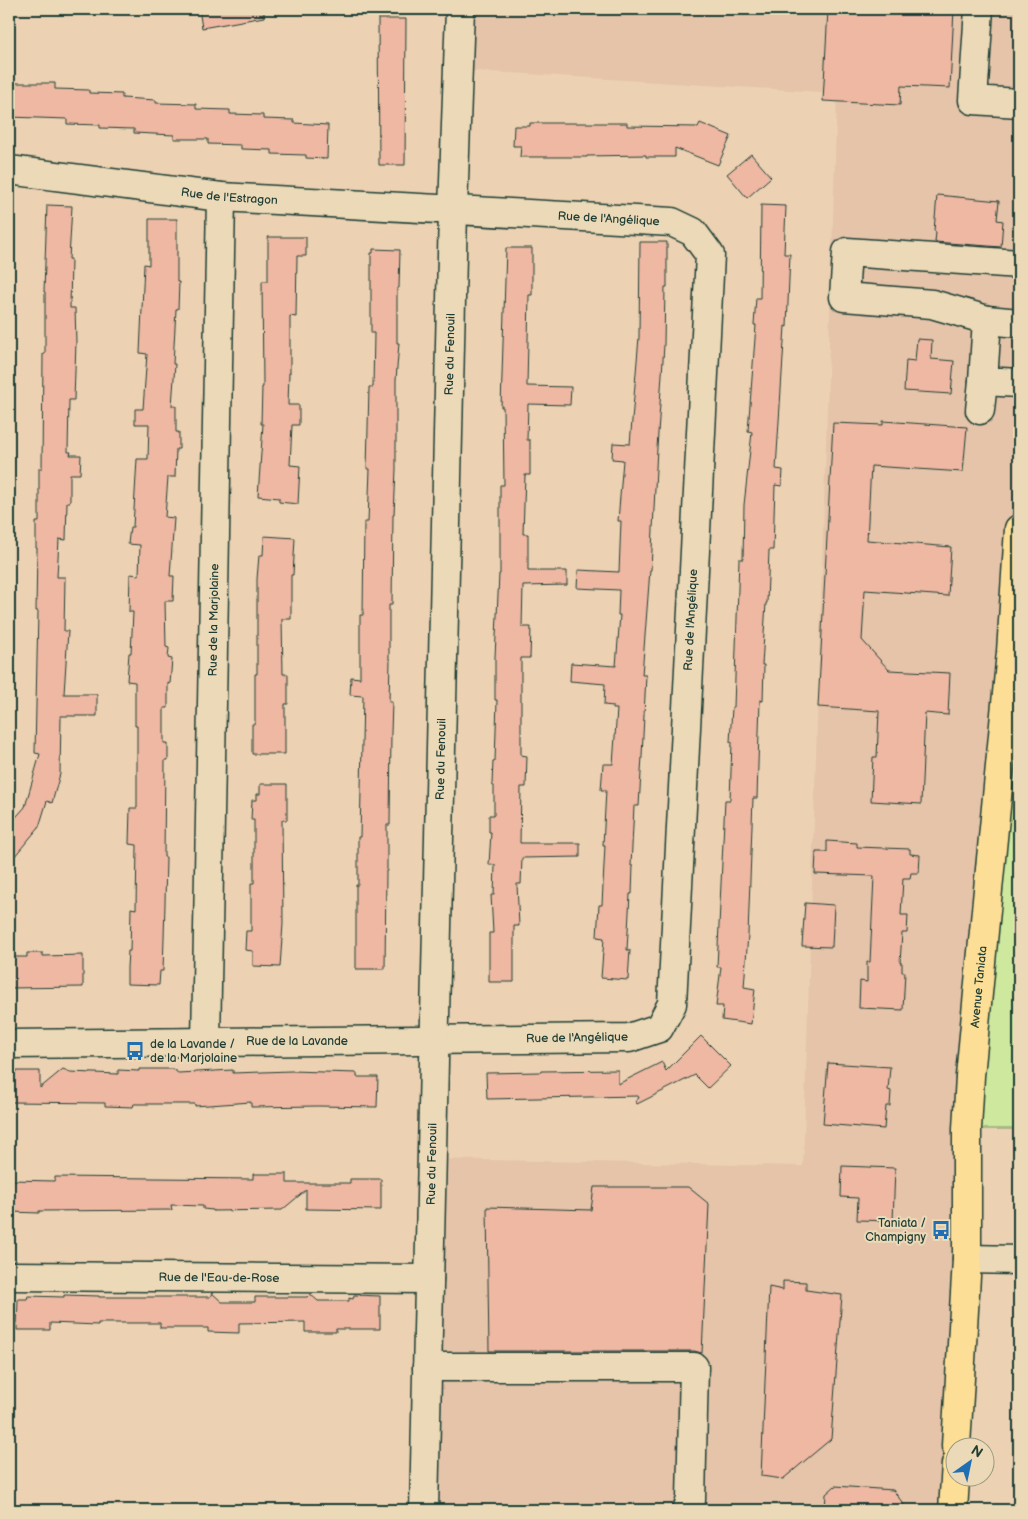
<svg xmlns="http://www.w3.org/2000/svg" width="1028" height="1519" font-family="'Balsamiq Sans',sans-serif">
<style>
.built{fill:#e5c4a9}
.green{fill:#cee89e;stroke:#769269}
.building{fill:#efb8a3;stroke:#1f3d34}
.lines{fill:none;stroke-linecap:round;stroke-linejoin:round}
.minor-casing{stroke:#1f3d34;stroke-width:31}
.major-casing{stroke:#1f3d34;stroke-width:31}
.minor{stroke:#ebd9b7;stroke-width:28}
.major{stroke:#fdde96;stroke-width:28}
.labels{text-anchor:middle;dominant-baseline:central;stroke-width:4;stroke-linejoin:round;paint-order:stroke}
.street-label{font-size:12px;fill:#1f3d34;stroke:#ebd9b7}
.poi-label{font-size:12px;fill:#1f3d34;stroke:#ebd9b7;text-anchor:start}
</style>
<rect width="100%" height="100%" fill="#ecd2b3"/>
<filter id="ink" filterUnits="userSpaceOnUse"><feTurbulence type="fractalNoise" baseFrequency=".02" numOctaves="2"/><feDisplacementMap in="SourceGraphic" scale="10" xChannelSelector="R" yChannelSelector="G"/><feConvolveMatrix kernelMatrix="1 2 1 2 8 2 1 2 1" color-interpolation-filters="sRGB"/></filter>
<g filter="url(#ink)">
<polygon class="built" points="461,9 1019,9 1019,529 952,1510 424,1510 432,1159 803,1166 837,93 459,70"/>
<polygon class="green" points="1019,522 1019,1129 967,1129"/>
<g class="building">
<polygon points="199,9 264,9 264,17 202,28"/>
<polygon points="828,9 954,9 950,88 901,86 900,105 823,101"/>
<polygon points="378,19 406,19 405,165 379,165"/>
<polygon points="9,83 55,83 55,89 89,90 89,93 122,94 122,98 156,100 156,103 196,104 196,109 230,110 230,114 263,115 263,119 294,120 294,123 328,125 327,159 306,158 306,155 272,154 272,150 241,149 241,145 208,144 208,139 174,139 174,135 134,133 134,129 100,128 100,125 67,124 67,119 9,117"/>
<polygon points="530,123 627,123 627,126 698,127 700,123 731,136 718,165 675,148 675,157 646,157 646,155 587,156 587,157 520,157 521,146 513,146 514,126 530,126"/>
<polygon points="751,154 771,177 747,198 727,174"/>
<polygon points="937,195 999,201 997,220 1003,221 1001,247 935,242 936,232 934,231"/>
<polygon points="47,205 72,206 69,259 71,259 70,308 75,308 76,342 74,400 69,400 68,452 71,452 70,455 81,455 80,474 70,474 70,502 67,502 66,540 59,539 57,577 65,577 64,631 68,631 64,694 97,694 97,716 61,716 60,774 52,803 47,801 39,827 9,863 9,825 25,807 40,754 35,753 38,611 36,611 37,548 36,548 36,522 39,522 39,468 42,468 43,354 45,354 45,292 44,292"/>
<polygon points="761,205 786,206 784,254 790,254 787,327 785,326 776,469 783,470 782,486 775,485 773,550 769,550 767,603 766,603 762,665 764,665 763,701 760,700 757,798 753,798 748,935 744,987 755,989 751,1024 722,1020 723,1006 716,1006 721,967 717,967 725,800 730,800 732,742 730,742 732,707 734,707 739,559 743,559 744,505 752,432 748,431 756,325 754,325 756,298 760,298"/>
<polygon points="149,219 177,219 177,282 179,282 178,309 176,309 173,364 175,364 172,406 176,406 176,432 179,432 179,449 176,449 175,477 168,477 165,517 174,518 170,576 174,576 173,601 165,601 166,647 169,648 168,658 172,659 170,684 168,683 168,708 164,708 164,743 168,743 168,760 165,760 164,857 166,857 165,904 163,971 160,971 159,985 127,984 127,968 128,951 130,951 131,908 136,909 137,845 129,844 130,808 137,808 137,726 135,726 135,682 127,681 129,653 131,653 133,612 129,612 130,574 139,575 140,545 128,544 130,527 133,527 137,459 148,459 149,424 135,424 135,409 143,409 147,354 140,353 144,264 149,265"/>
<polygon points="268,237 306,237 306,256 297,256 296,317 290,316 290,373 289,373 288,405 299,405 299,425 292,425 290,465 300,466 298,504 279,502 279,498 258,496 263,424 261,424 262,387 263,387 262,281 268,281"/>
<polygon points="640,242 667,242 667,287 665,287 664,345 657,448 651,570 650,570 642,675 646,675 642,756 639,806 634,806 631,866 633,866 632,894 630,894 627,950 630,950 628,980 601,978 604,938 597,937 599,905 602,905 605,845 603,845 606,790 601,790 603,764 613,764 617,709 613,709 613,706 604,705 605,684 570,681 571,663 616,666 620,615 618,615 619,590 577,588 578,570 619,572 621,521 618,521 623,460 612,459 613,443 630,444 639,337"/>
<polygon points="506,248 532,248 532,295 529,295 527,386 571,387 570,405 528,404 527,440 530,440 530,475 525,475 523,534 528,534 528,571 567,571 567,585 523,586 522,627 531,627 530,658 521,658 521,755 527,756 526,787 521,787 520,843 580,843 580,857 522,858 521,884 517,884 519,926 514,926 514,982 489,982 489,933 493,933 491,895 494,895 495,865 489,865 491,832 489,832 489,815 494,815 494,786 492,785 493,761 495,761 497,700 495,700 495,657 499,574 500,574 500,485 504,485 503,407 501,407"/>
<polygon points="373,249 400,250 399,288 397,288 397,343 399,343 396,380 396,469 394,515 393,515 392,605 389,605 389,660 390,660 389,702 392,702 391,733 390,825 387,825 387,871 386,871 385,969 356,969 356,885 358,885 358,837 360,837 363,696 350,695 351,677 360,678 360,615 363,615 364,522 368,522 370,469 367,469 369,387 373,387 374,333 371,333 371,253 373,253"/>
<polygon points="917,339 932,340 931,359 954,361 951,394 904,391 906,360 915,361"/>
<polygon points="883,421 967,427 963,472 871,466 867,540 951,547 948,596 865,590 862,640 889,670 950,673 948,715 925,713 921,804 871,801 873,757 877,757 879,711 818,707 833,423 883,425"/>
<polygon points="264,536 295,538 293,575 291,575 291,619 282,619 283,674 288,674 288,704 285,704 285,754 252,754 252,724 255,724 255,674 257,674 257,579 259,555 263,555"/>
<polygon points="260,784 287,784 287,820 282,820 283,924 280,967 253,966 253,951 245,950 246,931 251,931 251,883 254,883 254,820 251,820 252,800 257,800 257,794 260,794"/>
<polygon points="827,841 857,843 857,847 910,849 910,854 920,855 919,873 911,873 910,878 903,878 901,915 908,915 907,933 902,933 900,963 902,963 902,972 905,972 903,1010 859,1008 860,981 867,982 867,962 870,962 874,876 815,874 816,852 827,852"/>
<polygon points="805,903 834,905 832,947 802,946"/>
<polygon points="27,953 43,953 43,956 83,955 83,987 9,988 9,957 27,957"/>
<polygon points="701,1036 731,1066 708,1088 695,1075 637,1104 635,1101 639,1098 638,1096 487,1099 486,1073 541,1072 541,1071 618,1070 618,1084 662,1062 666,1071"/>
<polygon points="828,1063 890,1067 888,1090 891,1091 890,1106 886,1106 884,1129 823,1124"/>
<polygon points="63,1069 70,1072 118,1074 118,1070 139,1071 139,1069 173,1069 178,1073 233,1070 233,1073 291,1071 357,1073 357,1077 378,1077 377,1107 318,1106 251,1107 251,1102 195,1106 195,1104 134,1104 133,1107 105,1106 105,1103 10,1102 10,1078 15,1071 40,1071 40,1088"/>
<polygon points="842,1166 895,1168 893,1221 857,1220 858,1198 841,1197"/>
<polygon points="253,1174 287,1174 287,1183 350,1183 350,1179 381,1179 381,1210 306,1209 306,1190 282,1210 213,1211 213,1210 203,1209 203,1206 171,1205 172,1210 39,1211 39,1213 11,1212 11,1180 55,1181 55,1177 253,1179"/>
<polygon points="594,1187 688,1187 709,1204 702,1353 694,1351 489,1351 487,1207 591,1210"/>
<polygon points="783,1281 806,1282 806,1290 842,1295 831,1439 783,1479 761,1476 769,1287 783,1290"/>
<polygon points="212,1293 222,1302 255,1302 255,1297 307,1297 310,1294 318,1301 349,1301 349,1298 353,1299 354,1295 380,1296 380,1329 336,1329 336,1332 305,1332 305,1322 239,1323 239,1333 208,1332 208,1328 160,1328 160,1323 98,1323 98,1325 50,1323 50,1330 17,1330 18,1299 27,1299 28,1296 64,1297 64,1295 99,1296 99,1297 210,1297"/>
<polygon points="835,1486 893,1490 908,1510 825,1510 826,1494"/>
</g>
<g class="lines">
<g class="minor-casing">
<g id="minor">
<polyline points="979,9 973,100 1019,103"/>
<path id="s1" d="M9,170L221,197L672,222L693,232L710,255L672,1004L659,1028L629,1038L9,1044"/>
<polyline points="1019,264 847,252 844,297 932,304 987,320 1019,323"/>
<polyline points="987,320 983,381 1019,383"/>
<polyline points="980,410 983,381"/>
<path id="s2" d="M206,1042L221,197"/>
<polyline points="967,1259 1019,1260"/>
<path id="s3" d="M9,1276L429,1279"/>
<polyline points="427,1367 694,1367 691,1500 687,1510"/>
<path id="s4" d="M424,1510L453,210L460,9"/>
</g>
</g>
<g class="major-casing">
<g id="major">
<path id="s5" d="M956,1446L967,1259V1129L970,1076L1011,652L1019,529"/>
<polyline points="953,1510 956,1464"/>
</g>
</g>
<use href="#minor" class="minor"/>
<use href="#major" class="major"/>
</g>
</g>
<defs>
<g id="bus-bare" transform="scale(1.5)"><path d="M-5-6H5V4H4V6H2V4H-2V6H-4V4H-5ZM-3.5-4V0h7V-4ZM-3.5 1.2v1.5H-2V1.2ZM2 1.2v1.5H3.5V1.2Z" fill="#1f6fb2" stroke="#ebd9b7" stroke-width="2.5" paint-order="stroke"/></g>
</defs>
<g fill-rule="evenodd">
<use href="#bus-bare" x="135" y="1051"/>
<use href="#bus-bare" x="941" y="1230"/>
</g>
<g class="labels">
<g class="street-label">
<text stroke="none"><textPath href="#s1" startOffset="222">Rue de l'Estragon</textPath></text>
<text stroke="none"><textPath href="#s1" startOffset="602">Rue de l'Angélique</textPath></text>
<text stroke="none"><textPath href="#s4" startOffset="1156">Rue du Fenouil</textPath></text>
<text stroke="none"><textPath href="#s2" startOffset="422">Rue de la Marjolaine</textPath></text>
<text transform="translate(691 620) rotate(-87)">Rue de l'Angélique</text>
<text stroke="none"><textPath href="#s4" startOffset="751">Rue du Fenouil</textPath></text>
<text stroke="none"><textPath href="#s5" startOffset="460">Avenue Taniata</textPath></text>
<text transform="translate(577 1038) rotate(-1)">Rue de l'Angélique</text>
<text x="297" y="1041">Rue de la Lavande</text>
<text stroke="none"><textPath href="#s4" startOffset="346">Rue du Fenouil</textPath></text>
<text stroke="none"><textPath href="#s3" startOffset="210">Rue de l'Eau-de-Rose</textPath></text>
</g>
<g class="poi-label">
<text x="150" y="1044">de la Lavande /<tspan x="150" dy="14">de la Marjolaine</tspan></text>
<text x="926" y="1223" text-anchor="end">Taniata /<tspan x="926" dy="14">Champigny</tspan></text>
</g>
</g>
<rect width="1028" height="1519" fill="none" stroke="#ebd9b7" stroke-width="30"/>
<rect x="15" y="15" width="998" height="1489" fill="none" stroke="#1f3d34" stroke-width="2" filter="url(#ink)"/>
<g transform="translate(970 1462) rotate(33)"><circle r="24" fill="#ebd9b7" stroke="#999b83"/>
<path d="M0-4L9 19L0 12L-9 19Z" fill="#1f6fb2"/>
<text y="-8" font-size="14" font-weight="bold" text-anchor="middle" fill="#1f3d34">N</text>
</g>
</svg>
